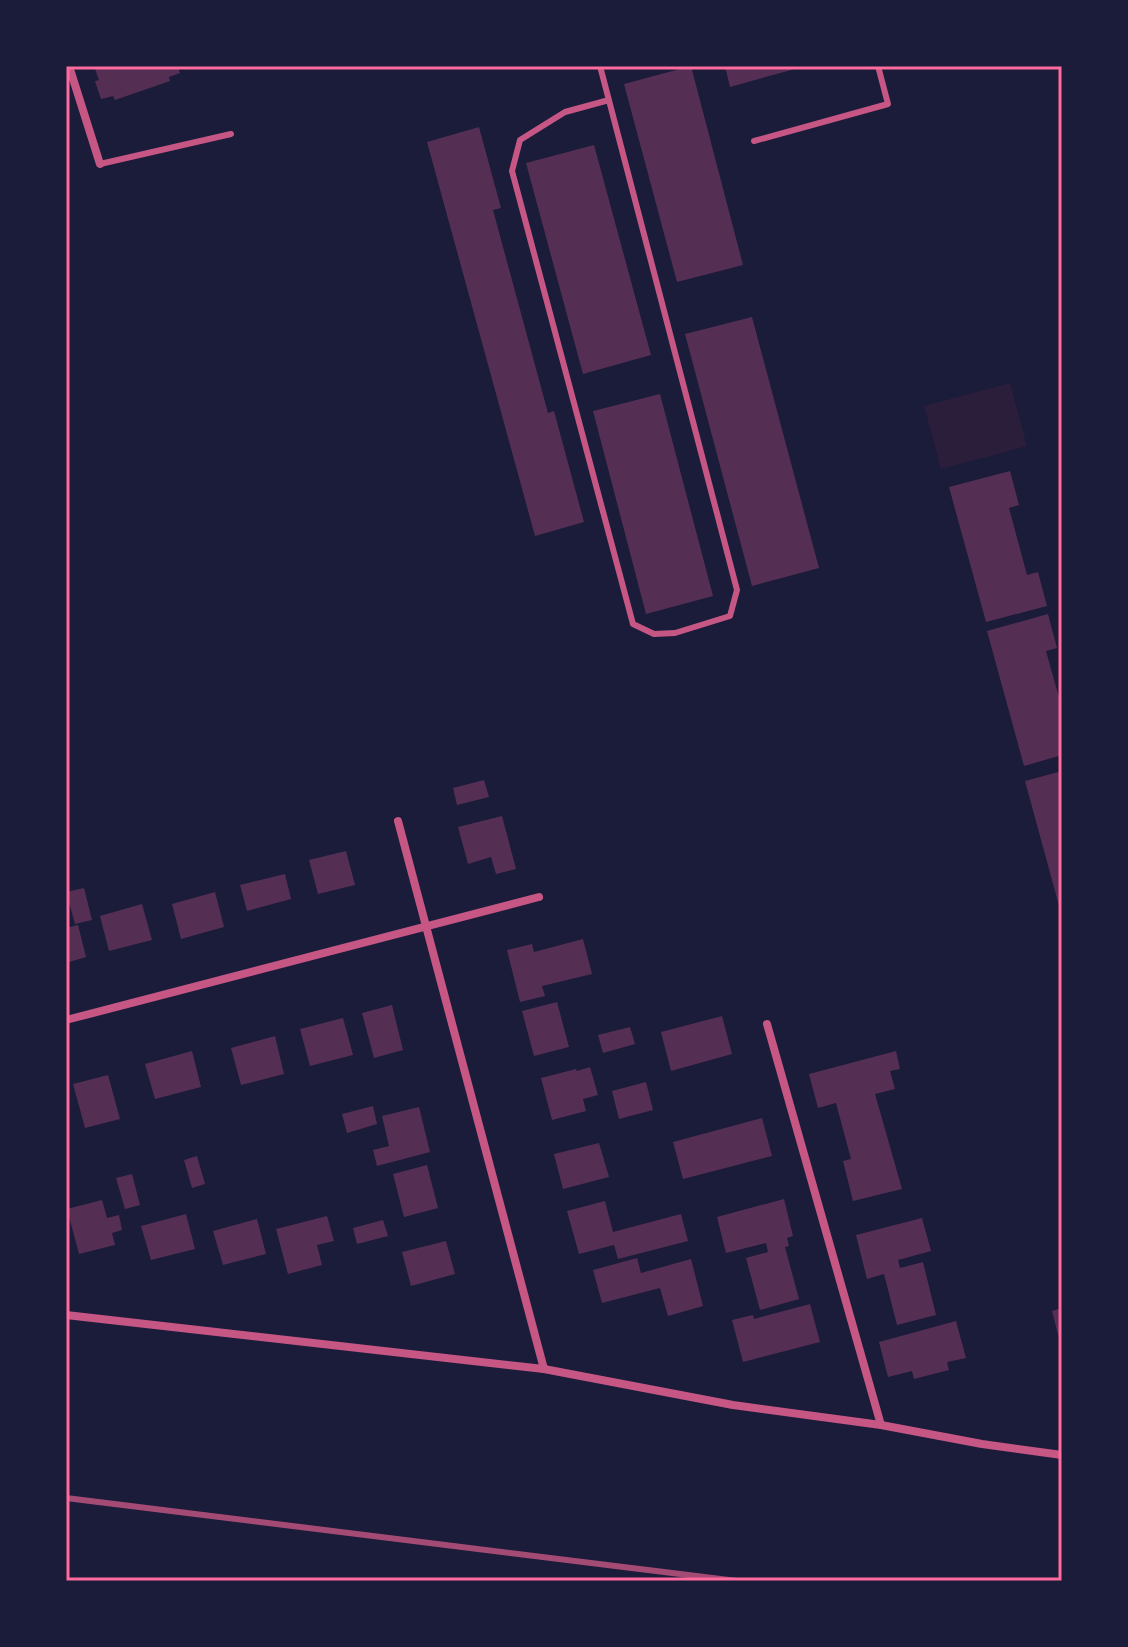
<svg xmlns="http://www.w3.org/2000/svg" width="1128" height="1647" font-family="Roboto,sans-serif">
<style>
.green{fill:#2a1e3b}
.building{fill:#542f53}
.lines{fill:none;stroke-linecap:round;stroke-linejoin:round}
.service{stroke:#c65784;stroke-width:6}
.minor{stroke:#c65784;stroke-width:8}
.rail{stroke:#a44b75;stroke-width:6}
.neatline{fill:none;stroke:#ff6b9d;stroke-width:3}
</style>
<rect width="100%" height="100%" fill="#1b1b3a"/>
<polygon class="green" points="1010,383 1027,446 941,469 924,406"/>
<g class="building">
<polygon points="94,66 178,66 180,73 169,77 170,81 115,100 113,96 101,99 95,81 99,80"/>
<polygon points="691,66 743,265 677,282 624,84"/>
<polygon points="725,66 802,66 802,67 730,87"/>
<polygon points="479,127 501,208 493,210 548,413 554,411 584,522 535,536 427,142"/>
<polygon points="594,145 651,355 583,374 526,163"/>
<polygon points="752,317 819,568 752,586 685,334"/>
<polygon points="660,394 713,596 646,614 593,411"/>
<polygon points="1010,471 1019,505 1009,508 1027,575 1038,572 1047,606 986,622 949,487"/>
<polygon points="1048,614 1057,648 1046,651 1062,708 1062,755 1024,766 987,631"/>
<polygon points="1062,771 1062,913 1061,913 1025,781"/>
<polygon points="484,780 489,797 457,805 453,788"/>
<polygon points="502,816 516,869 496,874 491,857 468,864 458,827"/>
<polygon points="346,851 355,885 318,894 309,860"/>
<polygon points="285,874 291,899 247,911 240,885"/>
<polygon points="84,888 92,920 75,924 66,892"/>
<polygon points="215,892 224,927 181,939 172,904"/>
<polygon points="142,904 152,940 109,951 100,916"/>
<polygon points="78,925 86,957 66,963 66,928"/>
<polygon points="583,939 592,974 542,986 545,996 520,1002 507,950 532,944 534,952"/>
<polygon points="557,1002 569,1047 534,1056 522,1011"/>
<polygon points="392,1005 403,1050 374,1058 362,1013"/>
<polygon points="722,1016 732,1054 671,1071 661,1032"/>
<polygon points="343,1018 353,1055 310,1066 300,1029"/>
<polygon points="630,1027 635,1044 603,1053 598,1035"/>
<polygon points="275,1036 284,1074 241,1085 231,1048"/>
<polygon points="192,1051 201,1087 155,1099 145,1064"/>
<polygon points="896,1051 900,1069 890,1071 895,1089 875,1094 902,1189 853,1201 843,1161 851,1159 836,1103 818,1108 809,1074"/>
<polygon points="590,1067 598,1095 583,1099 586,1111 552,1120 541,1078 576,1069 577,1071"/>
<polygon points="108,1075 120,1119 85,1128 73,1084"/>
<polygon points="646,1082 653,1110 619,1119 612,1091"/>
<polygon points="373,1106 377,1124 347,1133 342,1114"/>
<polygon points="419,1107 430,1152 377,1166 373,1150 389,1146 382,1116"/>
<polygon points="762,1118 772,1156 683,1179 673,1142"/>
<polygon points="599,1143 609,1177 563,1189 554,1154"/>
<polygon points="197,1156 205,1184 192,1188 184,1160"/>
<polygon points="427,1165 438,1208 404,1217 393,1174"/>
<polygon points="132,1174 140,1205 125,1209 116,1178"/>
<polygon points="784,1199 793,1236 787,1238 789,1246 785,1247 799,1299 760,1310 746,1258 768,1252 766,1243 726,1253 717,1217"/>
<polygon points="102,1200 107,1218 119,1215 122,1230 112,1233 115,1245 79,1254 67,1209"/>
<polygon points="605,1201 613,1232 681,1214 688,1241 618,1259 614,1245 579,1254 567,1211"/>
<polygon points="186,1214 195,1249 151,1260 141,1226"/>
<polygon points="327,1216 334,1241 317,1245 322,1265 288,1274 276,1229"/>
<polygon points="922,1218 931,1251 898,1260 900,1268 923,1262 936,1315 897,1325 884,1274 867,1279 856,1235"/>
<polygon points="257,1219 266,1254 223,1265 213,1231"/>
<polygon points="383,1220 388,1236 357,1244 353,1228"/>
<polygon points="446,1241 455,1274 411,1286 402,1252"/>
<polygon points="637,1258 641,1273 691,1259 703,1306 668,1316 660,1288 602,1303 593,1270"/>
<polygon points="810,1304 820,1342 743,1362 732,1320 753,1315 754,1319"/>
<polygon points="1062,1308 1062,1346 1061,1346 1052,1311"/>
<polygon points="956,1321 966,1358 947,1362 949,1370 914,1379 912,1371 888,1377 879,1342"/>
</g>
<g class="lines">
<g class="service">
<polyline points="600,66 737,590 730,616 675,633 654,634 633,624 512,171 520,140 565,112 609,100"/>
<polyline points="754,141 888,104 878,66"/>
<polyline points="100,164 231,134"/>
</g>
<g class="minor">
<polyline points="69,66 100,164"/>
<polyline points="398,821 544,1369"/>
<polyline points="66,1020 539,897"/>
<polyline points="767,1024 881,1425"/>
<polyline points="66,1315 544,1369 733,1405 881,1425 982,1444 1062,1455"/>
</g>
<polyline class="rail" points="66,1498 737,1581"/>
</g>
<rect width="1128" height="1647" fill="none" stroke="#1b1b3a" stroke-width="136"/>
<rect x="68" y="68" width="992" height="1511" class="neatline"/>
</svg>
